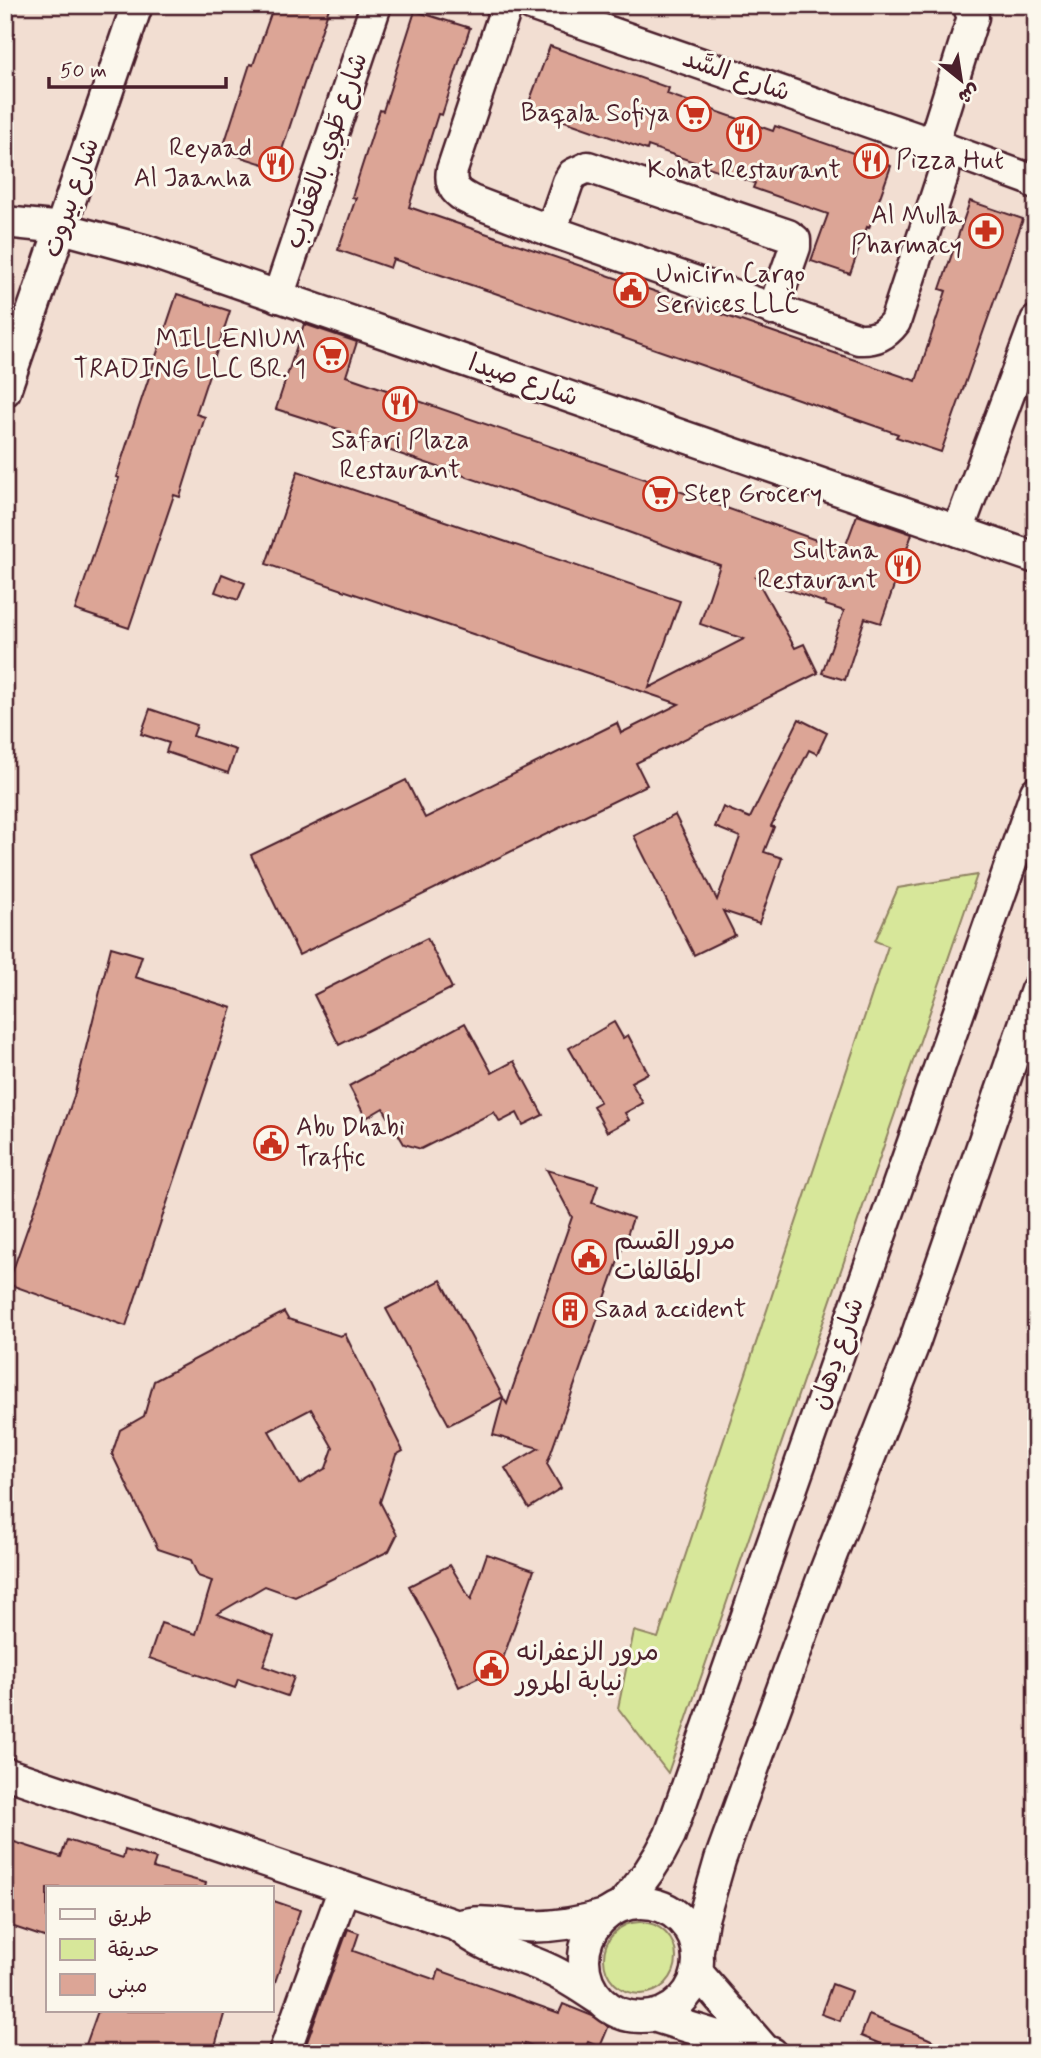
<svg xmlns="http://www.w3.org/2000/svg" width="1041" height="2058" font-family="Mynerve,'Playpen Sans Arabic',sans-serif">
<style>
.green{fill:#d7e79a;stroke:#908362;stroke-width:2}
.building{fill:#dca596;stroke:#4a1f2b;stroke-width:2;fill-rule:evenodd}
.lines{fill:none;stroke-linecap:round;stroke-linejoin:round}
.minor-casing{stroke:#4a1f2b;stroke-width:35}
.minor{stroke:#fbf7ec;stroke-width:30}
.labels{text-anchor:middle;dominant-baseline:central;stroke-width:6;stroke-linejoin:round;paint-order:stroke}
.street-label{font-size:26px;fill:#4a1f2b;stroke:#fbf7ec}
.poi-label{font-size:26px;fill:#4a1f2b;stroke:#fbf7ec;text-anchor:start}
</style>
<rect width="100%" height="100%" fill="#f2ded2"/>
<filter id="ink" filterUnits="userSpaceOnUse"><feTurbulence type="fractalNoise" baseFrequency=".0143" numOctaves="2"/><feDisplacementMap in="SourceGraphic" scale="14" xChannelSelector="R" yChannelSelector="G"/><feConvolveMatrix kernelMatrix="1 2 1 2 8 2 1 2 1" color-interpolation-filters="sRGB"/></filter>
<g filter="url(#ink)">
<g class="green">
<polygon points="977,875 668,1773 618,1708 634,1631 658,1638 888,946 875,941 898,888"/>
<circle cx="640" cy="1958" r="36"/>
</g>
<g class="building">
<polygon points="274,5 330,5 276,168 222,151 250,64 253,65"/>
<polygon points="415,11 470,28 442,115 438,114 409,207 916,381 946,291 940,289 970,201 1023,219 941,452 896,437 898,434 492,292 393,259 390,268 338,250 356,198 352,197 380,110 383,111"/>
<polygon points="550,46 669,88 667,94 773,131 775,126 891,166 869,228 867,227 850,274 811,261 828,214 753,188 755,183 648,146 647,150 527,108"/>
<polygon points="177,294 230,311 196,414 205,417 180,497 174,495 129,628 75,610 119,478 116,477 142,398"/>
<polygon points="304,324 357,342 346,376 648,480 844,550 857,515 912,534 881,623 865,618 845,680 822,673 844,611 825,605 826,603 756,578 795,648 804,644 818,673 636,763 647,785 299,955 251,855 406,780 425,818 617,723 621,733 679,704 266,564 298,471 680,601 649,688 744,639 700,624 720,565 617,528 350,437 351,433 276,409"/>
<polygon points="222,574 245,583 238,600 215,592"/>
<polygon points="150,709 197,725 193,736 236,750 228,773 166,752 169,743 141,734"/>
<polygon points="799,719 827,733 817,754 809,750 771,826 774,827 764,852 782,858 759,923 723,911 735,935 694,955 634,836 675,815 717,900 740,837 715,827 723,807 750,818"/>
<polygon points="427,938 452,988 339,1045 314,995"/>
<polygon points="111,947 142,956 135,977 232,1008 126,1326 8,1284 74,1096"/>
<polygon points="614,1022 623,1038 628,1035 648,1073 631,1082 643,1103 625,1113 629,1120 607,1132 593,1106 600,1102 569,1048"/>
<polygon points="465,1023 492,1073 514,1061 543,1115 523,1125 517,1113 500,1122 494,1112 421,1149 404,1144 383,1108 366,1118 349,1086"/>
<polygon points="547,1170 598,1185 592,1203 633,1218 547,1464 561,1488 529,1508 505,1468 539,1448 493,1435 503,1398 507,1404 572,1217"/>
<polygon points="441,1280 503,1397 449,1425 386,1309"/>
<path d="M284,1312L288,1319L340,1336L345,1334L403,1451L396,1455L380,1502L397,1535L389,1551L295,1597L265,1586L217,1614L274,1636L263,1666L294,1677L287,1696L238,1679L235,1688L149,1658L161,1623L196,1634L212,1581L198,1576L191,1560L158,1549L112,1454L120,1430L144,1416L154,1381ZM311,1409L333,1448L326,1468L299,1484L269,1431Z"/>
<polygon points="487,1554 534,1570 500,1667 459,1687 439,1642 409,1586 450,1565 471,1600"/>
<polygon points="5,1839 61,1857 67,1840 123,1858 125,1850 156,1859 153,1868 206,1883 205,1888 47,1888 47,1938 5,1924"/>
<polygon points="271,1900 300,1910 274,1985 271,1985"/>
<polygon points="348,1929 359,1933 353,1951 436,1980 439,1970 559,2013 563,2004 610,2023 600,2047 588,2042 583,2053 551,2053 525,2043 522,2053 444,2053 422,2045 421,2053 303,2053"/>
<polygon points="832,1984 851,1991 840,2021 821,2014"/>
<polygon points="98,2011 225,2011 213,2053 83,2053"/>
<polygon points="869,2015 927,2038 959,2053 903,2053 861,2036"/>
</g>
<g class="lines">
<g class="minor-casing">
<g id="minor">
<path d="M507,5L452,170C449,187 457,194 472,201L551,231L859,339C875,340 885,335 895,322L944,172L943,163L933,144L973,17L968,5"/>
<polyline points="531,5 933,144 1029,179 1036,184"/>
<polyline points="5,222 62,228 147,251 1036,558"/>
<polyline points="551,231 568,182 573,174 588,167 788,235 795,240 795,247 773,310"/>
<polyline points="278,297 376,5"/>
<polyline points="5,391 137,5"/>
<polyline points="958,531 1036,321"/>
<path d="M5,1773L458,1926C487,1951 513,1953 546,1968C564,1976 581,1987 597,1998"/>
<circle cx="641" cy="1960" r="57"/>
<path d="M622,1905C642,1883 657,1862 670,1835L1036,792"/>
<path d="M458,1926C481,1918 500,1925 523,1926C552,1928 578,1923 605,1915"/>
<polyline points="698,1950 703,1919 720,1860 824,1574 912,1349 1036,990"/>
<polyline points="697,1972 764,2049"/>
<polyline points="653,2016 772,2053"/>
<polyline points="284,2053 344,1888"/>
</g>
</g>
<use href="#minor" class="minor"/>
</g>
</g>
<defs>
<g id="supermarket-ring" transform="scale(1.75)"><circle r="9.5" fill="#fbf7ec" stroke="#c8321e" stroke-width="1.5"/><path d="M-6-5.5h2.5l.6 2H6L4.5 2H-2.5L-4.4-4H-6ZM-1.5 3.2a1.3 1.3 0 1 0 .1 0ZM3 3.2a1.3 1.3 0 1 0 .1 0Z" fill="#c8321e"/></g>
<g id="restaurant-ring" transform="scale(1.75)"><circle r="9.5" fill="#fbf7ec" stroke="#c8321e" stroke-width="1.5"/><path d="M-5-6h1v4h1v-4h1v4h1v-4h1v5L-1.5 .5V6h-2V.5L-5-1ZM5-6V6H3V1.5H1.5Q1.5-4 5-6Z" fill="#c8321e"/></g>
<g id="pharmacy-ring" transform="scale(1.75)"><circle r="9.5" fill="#fbf7ec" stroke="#c8321e" stroke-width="1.5"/><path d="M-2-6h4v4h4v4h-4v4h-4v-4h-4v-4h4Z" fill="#c8321e"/></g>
<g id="civic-ring" transform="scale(1.75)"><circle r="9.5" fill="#fbf7ec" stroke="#c8321e" stroke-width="1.5"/><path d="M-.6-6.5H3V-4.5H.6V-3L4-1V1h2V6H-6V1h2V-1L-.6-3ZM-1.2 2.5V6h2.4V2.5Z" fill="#c8321e"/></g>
<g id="building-ring" transform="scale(1.75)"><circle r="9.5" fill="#fbf7ec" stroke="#c8321e" stroke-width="1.5"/><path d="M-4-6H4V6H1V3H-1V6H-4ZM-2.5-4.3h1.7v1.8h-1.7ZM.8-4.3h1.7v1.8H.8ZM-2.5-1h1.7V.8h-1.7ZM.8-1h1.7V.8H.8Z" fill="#c8321e"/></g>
</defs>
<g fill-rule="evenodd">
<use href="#supermarket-ring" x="694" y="114"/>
<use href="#restaurant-ring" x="744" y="134"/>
<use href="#restaurant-ring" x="871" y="161"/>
<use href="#restaurant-ring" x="276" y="164"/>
<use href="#pharmacy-ring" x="986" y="231"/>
<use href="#civic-ring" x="631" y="290"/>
<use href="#supermarket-ring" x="331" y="355"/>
<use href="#restaurant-ring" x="400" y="404"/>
<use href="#supermarket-ring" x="660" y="494"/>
<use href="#restaurant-ring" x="903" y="566"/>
<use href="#civic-ring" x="271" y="1143"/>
<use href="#civic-ring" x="589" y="1257"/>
<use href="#building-ring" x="570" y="1310"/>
<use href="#civic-ring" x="491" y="1668"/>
</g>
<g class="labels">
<g class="street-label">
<text transform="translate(736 76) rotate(19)">شارع السَّد</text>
<text transform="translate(327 151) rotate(-71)">شارع طَوِي بالعَقارب</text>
<text transform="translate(72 198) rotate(-71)">شارع بيروت</text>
<text transform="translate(523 381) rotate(19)">شارع صيدا</text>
<text transform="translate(838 1354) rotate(-71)">شارع دِهان</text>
</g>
<g class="poi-label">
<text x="670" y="114" text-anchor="end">Baqala Sofiya</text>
<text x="252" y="149" text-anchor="end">Reyaad<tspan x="252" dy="30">Al Jaanha</tspan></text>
<text x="896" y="161">Pizza Hut</text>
<text x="744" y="171" text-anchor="middle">Kohat Restaurant</text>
<text x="962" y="216" text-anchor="end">Al Mulla<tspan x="962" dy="30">Pharmacy</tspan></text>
<text x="656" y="275">Unicirn Cargo<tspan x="656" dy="30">Services LLC</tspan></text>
<text x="306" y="340" text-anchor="end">MILLENIUM<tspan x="306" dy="30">TRADING LLC BR. 1</tspan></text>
<text x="400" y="441" text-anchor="middle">Safari Plaza<tspan x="400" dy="30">Restaurant</tspan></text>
<text x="684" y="494">Step Grocery</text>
<text x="878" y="551" text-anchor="end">Sultana<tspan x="878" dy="30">Restaurant</tspan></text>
<text x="296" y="1128">Abu Dhabi<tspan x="296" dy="30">Traffic</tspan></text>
<text x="614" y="1242">مرور القسم<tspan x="614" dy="30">المقالفات</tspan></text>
<text x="594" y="1310">Saad accident</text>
<text x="516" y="1653">مرور الزعفرانه<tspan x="516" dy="30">نيابة المرور</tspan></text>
</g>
</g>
<rect width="1041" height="2058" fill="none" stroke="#fbf7ec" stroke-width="28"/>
<rect x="14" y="14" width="1013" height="2030" fill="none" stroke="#4a1f2b" stroke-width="2.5" filter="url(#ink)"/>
<rect x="46" y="1886" width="228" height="126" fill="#fbf7ec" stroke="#b4a19f" stroke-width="2"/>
<rect x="60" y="1909" width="35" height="10" fill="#fbf7ec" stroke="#b4a19f" stroke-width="2"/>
<text x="108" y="1922" font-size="21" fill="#4a1f2b">طريق</text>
<rect x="60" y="1939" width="35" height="21" fill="#d7e79a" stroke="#b4a19f" stroke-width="2"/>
<text x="108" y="1956" font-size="21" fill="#4a1f2b">حديقة</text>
<rect x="60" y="1974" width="35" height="21" fill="#dca596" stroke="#b4a19f" stroke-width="2"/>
<text x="108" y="1992" font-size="21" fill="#4a1f2b">مبنى</text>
<g transform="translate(961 80) rotate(150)" stroke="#fbf7ec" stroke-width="5" paint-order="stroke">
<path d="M0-5L12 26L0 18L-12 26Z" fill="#4a1f2b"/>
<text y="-10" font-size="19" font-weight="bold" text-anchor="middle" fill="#4a1f2b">ش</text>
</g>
<path d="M49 77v10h177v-10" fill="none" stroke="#4a1f2b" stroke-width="3.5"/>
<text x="60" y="77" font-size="21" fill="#4a1f2b" stroke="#fbf7ec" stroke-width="5" paint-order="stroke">50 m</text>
</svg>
